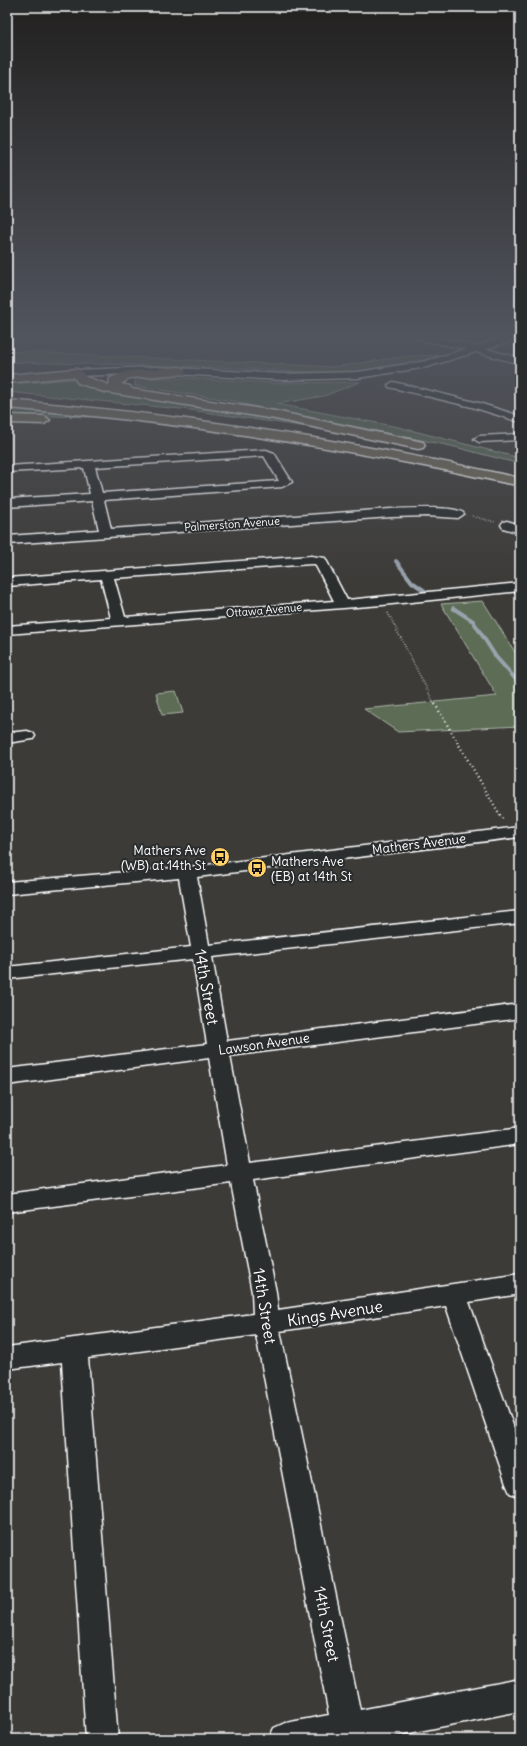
<svg xmlns="http://www.w3.org/2000/svg" width="527" height="1746" font-family="Delius,sans-serif">
<style>
.green{fill:#5b6c55;stroke:#adb6aa}
.lines{fill:none;stroke-linecap:round;stroke-linejoin:round}
.stream{stroke:#98a3ad;stroke-width:4}
.minor-casing{stroke:#fff;stroke-width:3}
.major-casing{stroke:#fff;stroke-width:3}
.highway-casing{stroke:#fff;stroke-width:3}
.path-far1{stroke:#fff;stroke-width:2;stroke-dasharray:0.5 2;stroke-linecap:butt}
.path{stroke:#fff;stroke-width:2.5;stroke-dasharray:1 3;stroke-linecap:butt}
.minor{fill:#2a2d2e;fill-rule:evenodd}
.major{fill:#726b5a;fill-rule:evenodd}
.highway{fill:#726b5a;fill-rule:evenodd}
.labels{text-anchor:middle;dominant-baseline:central;stroke-width:4;stroke-linejoin:round;paint-order:stroke}
.far-street-label{font-size:11px;fill:#fff;stroke:#2a2d2e}
.street-label{font-size:13px;fill:#fff;stroke:#2a2d2e}
.poi-label{font-size:13px;fill:#fff;stroke:#2a2d2e;text-anchor:end}
.near-street-label{font-size:16px;fill:#fff;stroke:#2a2d2e}
</style>
<rect width="100%" height="100%" fill="#3d3b38"/>
<filter id="ink" filterUnits="userSpaceOnUse"><feTurbulence type="fractalNoise" baseFrequency=".025" numOctaves="2"/><feDisplacementMap in="SourceGraphic" scale="8" xChannelSelector="R" yChannelSelector="G"/><feConvolveMatrix kernelMatrix="1 2 1 2 8 2 1 2 1" color-interpolation-filters="sRGB"/></filter>
<g filter="url(#ink)">
<g class="green">
<polygon points="7,351 334,367 408,356 443,355 397,367 341,373 279,371 219,367 7,362"/>
<polygon points="136,378 185,378 275,383 360,382 324,396 277,404 398,427 520,458 520,464 451,446 261,408 228,400 134,386"/>
<polygon points="74,379 75,381 85,386 142,398 323,426 321,429 191,410 7,392 7,384"/>
<polygon points="7,408 69,412 90,417 7,415"/>
<polygon points="483,601 520,660 520,726 398,732 364,709 497,696 441,604"/>
<polygon points="176,691 183,713 162,715 156,693"/>
</g>
<g class="lines">
<g class="stream">
<polyline points="396,561 412,582 425,591"/>
<polyline points="453,608 473,621 496,657 520,684"/>
</g>
<g class="minor-casing">
<g id="minor">
<polygon points="415,337 435,337 476,346 504,337 519,337 517,339 486,349 520,358 520,364 476,352 427,367 358,378 283,380 156,373 76,376 71,373 76,370 156,367 283,374 358,372 426,361 466,349 420,340"/>
<polygon points="393,382 479,403 520,416 520,422 472,407 389,387 388,385"/>
<polygon points="520,434 520,440 479,442 474,439 479,436"/>
<path d="M266,450L274,453L292,482L282,487L104,500L111,529L391,509C404,509 458,505 464,514L458,518L427,516L391,517L7,544V536L99,530L92,501L7,507V499L90,494L84,468L7,472V466ZM264,456L279,481L102,493L95,467Z"/>
<polygon points="507,521 520,525 520,533 503,528 501,525 503,522"/>
<path d="M311,556L325,558L347,600L520,583V591L382,605L7,634V626L111,618L101,579L7,586V578ZM311,564H315L334,601L125,617L114,578Z"/>
<polygon points="27,731 33,733 35,736 33,739 7,743 7,733"/>
<polygon points="520,827 520,837 197,877 209,945 520,911 520,923 212,957 227,1041 520,1004 520,1018 230,1056 250,1163 520,1128 520,1144 253,1180 276,1292 278,1310 520,1274 520,1294 469,1302 520,1445 520,1497 510,1493 506,1484 446,1306 280,1331 360,1710 520,1679 520,1711 379,1739 269,1739 274,1728 285,1723 329,1715 256,1335 88,1358 118,1739 86,1739 62,1362 7,1369 7,1347 253,1314 252,1292 231,1183 7,1212 7,1194 227,1165 209,1058 7,1085 7,1069 207,1044 193,959 7,979 7,967 191,947 179,878 7,894 7,882 199,866"/>
</g>
</g>
<g class="major-casing">
<polygon id="major" points="76,369 82,373 80,376 7,383 7,375"/>
</g>
<g class="highway-casing">
<g id="highway">
<polygon points="180,367 184,368 186,371 184,374 130,378 121,384 130,386 132,389 275,411 418,441 423,442 425,445 423,448 418,449 275,419 104,392 78,383 70,373 76,369 80,370 86,377 109,385 110,378 128,371"/>
<path d="M7,400C180,414 350,440 520,478V486C350,448 180,422 7,408Z"/>
<polygon points="7,415 44,416 50,420 44,424 7,423"/>
</g>
</g>
<g class="path-far1">
<polyline points="472,516 495,522"/>
<polyline points="388,613 435,705"/>
</g>
<polyline class="path" points="435,704 503,820"/>
<use href="#minor" class="minor"/>
<use href="#major" class="major"/>
<use href="#highway" class="highway"/>
</g>
</g>
<linearGradient id="sky" x2="0" y2="1"><stop stop-color="#22201f"/><stop offset="0.58" stop-color="#51555e"/><stop offset="1" stop-color="#51555e" stop-opacity="0"/></linearGradient>
<rect width="527" height="581" fill="url(#sky)"/>
<defs>
<g id="bus-disc" transform="scale(1)"><circle r="9.5" fill="#ffd166" stroke="#2a2d2e"/><path d="M-5-6H5V4H4V6H2V4H-2V6H-4V4H-5ZM-3.5-4V0h7V-4ZM-3.5 1.2v1.5H-2V1.2ZM2 1.2v1.5H3.5V1.2Z" fill="#111"/></g>
</defs>
<g fill-rule="evenodd">
<use href="#bus-disc" x="220" y="857"/>
<use href="#bus-disc" x="257" y="868"/>
</g>
<g class="labels">
<g class="far-street-label">
<text transform="translate(232 524) rotate(-4)">Palmerston Avenue</text>
<text transform="translate(264 610) rotate(-5)">Ottawa Avenue</text>
</g>
<g class="street-label">
<text transform="translate(419 844) rotate(-7)">Mathers Avenue</text>
<text transform="translate(264 1044) rotate(-8)">Lawson Avenue</text>
</g>
<g class="poi-label">
<text x="206" y="850">Mathers Ave<tspan x="206" dy="15">(WB) at 14th St</tspan></text>
<text x="271" y="861" text-anchor="start">Mathers Ave<tspan x="271" dy="15">(EB) at 14th St</tspan></text>
</g>
<g class="near-street-label">
<text transform="translate(207 987) rotate(80)">14th Street</text>
<text transform="translate(265 1306) rotate(81)">14th Street</text>
<text transform="translate(335 1313) rotate(-9)">Kings Avenue</text>
<text transform="translate(327 1624) rotate(79)">14th Street</text>
</g>
</g>
<rect width="527" height="1746" fill="none" stroke="#2a2d2e" stroke-width="24"/>
<rect x="12" y="12" width="503" height="1722" fill="none" stroke="#fff" stroke-width="1.5" filter="url(#ink)"/>
</svg>
